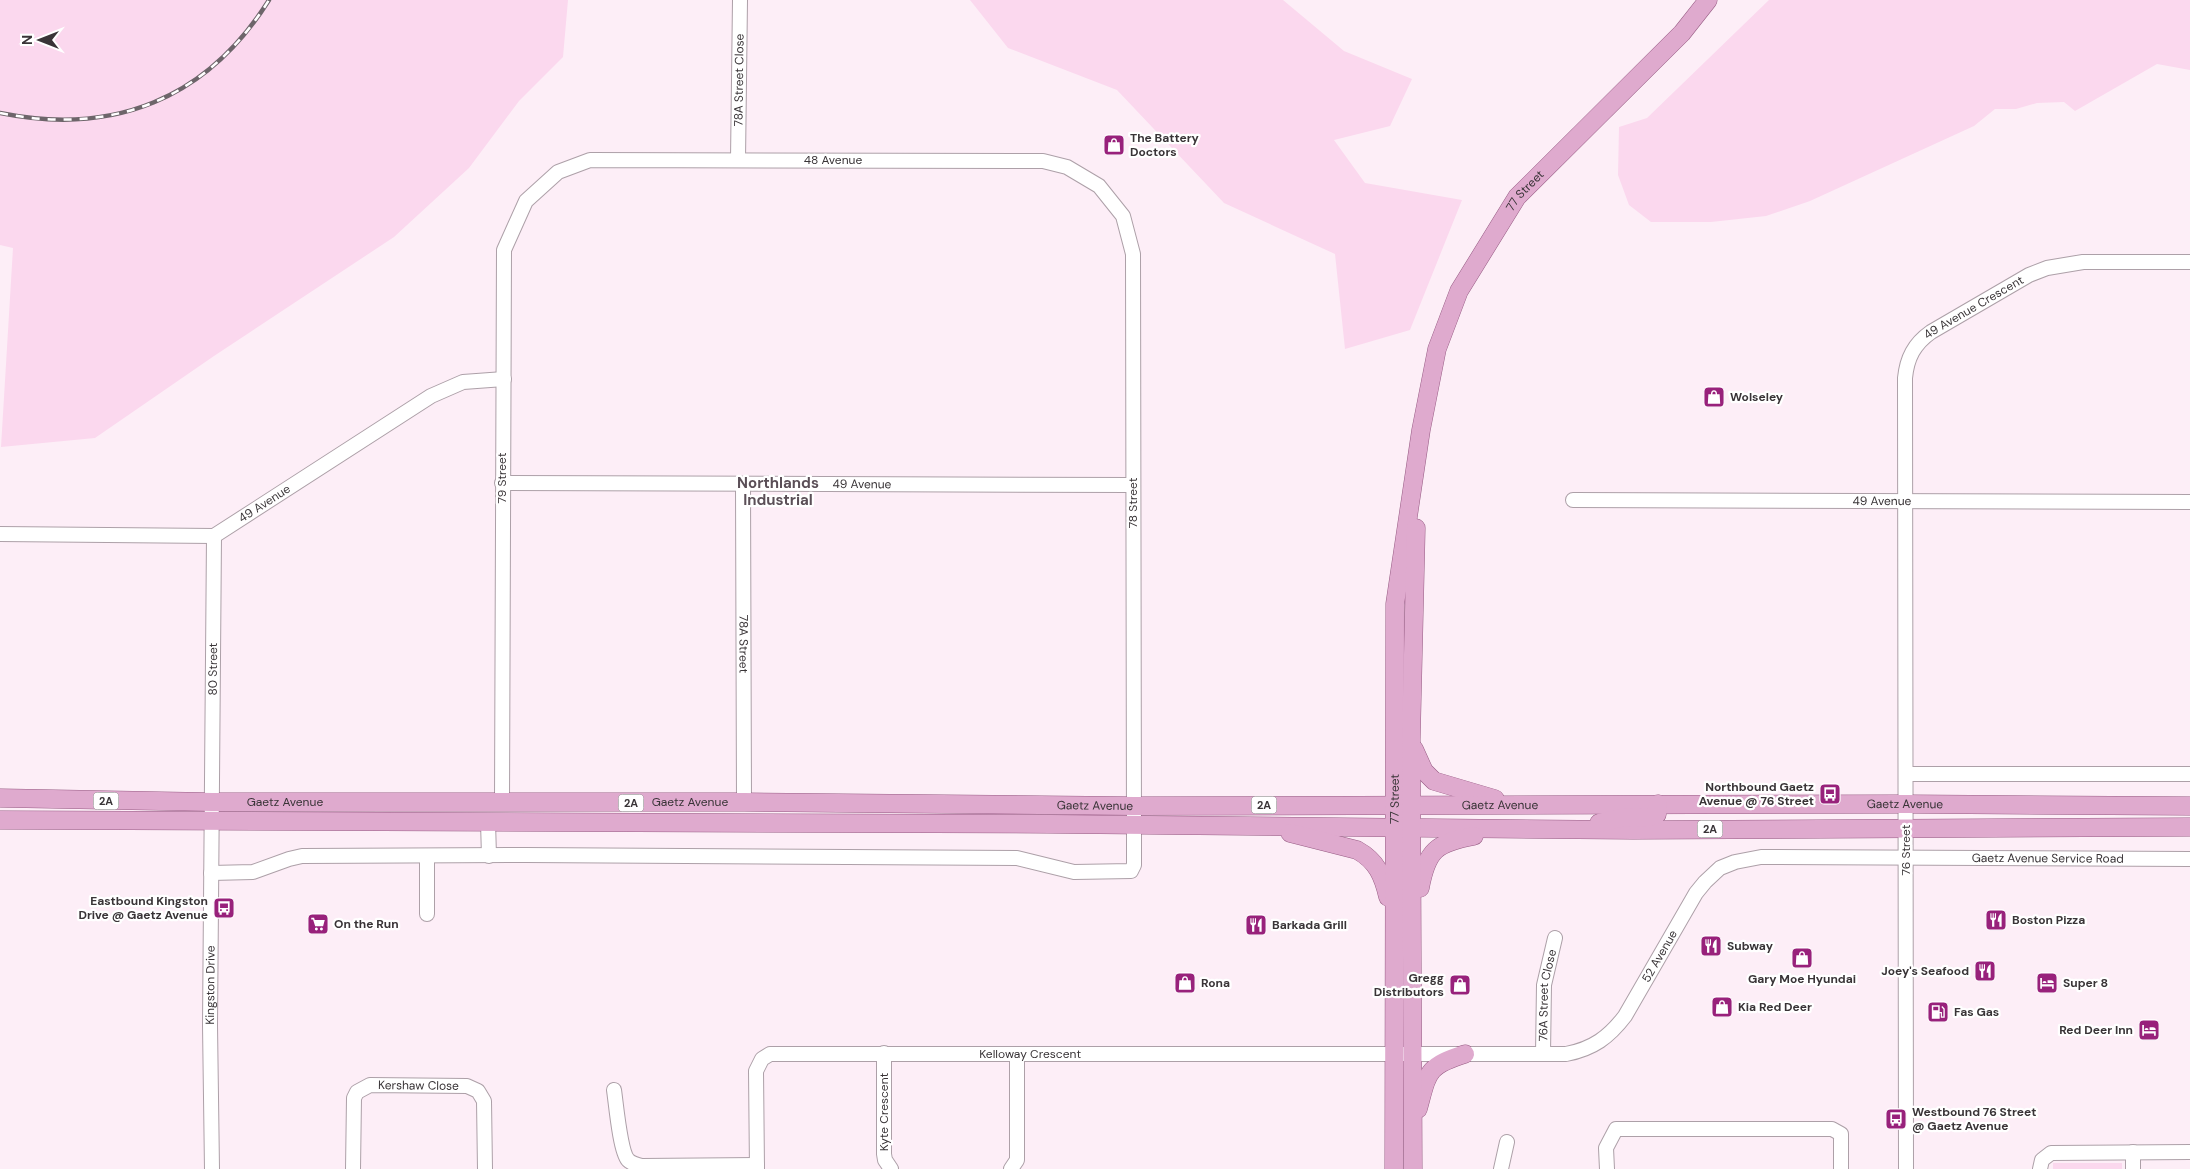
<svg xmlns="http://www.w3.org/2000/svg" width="2190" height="1169" font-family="'DM Sans',sans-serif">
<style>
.green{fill:#fbd8ee}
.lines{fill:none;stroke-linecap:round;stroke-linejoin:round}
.minor-casing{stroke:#ada0a8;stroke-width:16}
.major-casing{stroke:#975c84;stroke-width:19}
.minor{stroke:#fff;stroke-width:14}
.major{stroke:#dfaace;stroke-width:18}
.rail-casing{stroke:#6d656a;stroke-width:4.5}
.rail{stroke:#fff;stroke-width:2.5;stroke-dasharray:8;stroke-linecap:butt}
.labels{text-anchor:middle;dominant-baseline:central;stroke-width:4.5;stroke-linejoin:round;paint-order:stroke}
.shield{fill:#fff;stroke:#747173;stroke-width:1}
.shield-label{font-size:11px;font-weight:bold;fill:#393437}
.street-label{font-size:12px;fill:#393437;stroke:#fff}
.poi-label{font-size:12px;font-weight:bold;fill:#393437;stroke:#fff;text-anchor:start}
.quarter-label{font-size:15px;font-weight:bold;fill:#5b4f57;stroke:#fff}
</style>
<rect width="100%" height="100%" fill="#fdeef7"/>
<g class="green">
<polygon points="0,0 568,0 563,57 519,101 469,168 394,237 214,356 95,438 1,447 13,248 0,245"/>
<polygon points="970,0 1283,0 1344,51 1412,79 1390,126 1334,140 1365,183 1462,200 1410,330 1345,349 1335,254 1224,203 1117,90 1008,48"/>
<polygon points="1769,0 2190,0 2190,70 2157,64 2075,111 2064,102 2037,103 2016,109 1995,109 1974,126 1810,201 1766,216 1711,222 1651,222 1629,205 1618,175 1619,127 1647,118"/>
<rect x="2053" y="1163" width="69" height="6"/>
</g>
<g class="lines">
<g class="minor-casing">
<g id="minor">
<path id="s1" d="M738,160L740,0"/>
<path id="s2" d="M502,483L1133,485"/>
<path id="s3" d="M743,485L744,802"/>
<path id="s4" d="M1573,500L2190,502"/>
<path id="s5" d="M0,534L214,536L431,396L463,382L504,379"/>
<polyline points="1907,774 2190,774"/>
<polyline points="488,822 489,856"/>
<polyline points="427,856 427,914"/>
<polyline points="211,873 253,872 289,859 302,856 526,855 1017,858 1074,872 1131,871 1134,865 1134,837 1133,254 1123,216 1099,186 1067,167 1043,161 590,160 558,172 526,201 504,250 502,803"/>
<polyline points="884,1053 884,1154 885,1160 891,1169"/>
<path id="s6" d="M1543,1054L1544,985L1555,938"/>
<path d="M614,1090C616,1103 620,1151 628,1160C632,1164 637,1165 642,1166L757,1165"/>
<polyline points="2133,1152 2133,1169"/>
<path id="s7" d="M212,1169L210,1025L214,536"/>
<path id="s8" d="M353,1169L354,1098L357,1092L370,1085L467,1086L478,1091L484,1101L485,1169"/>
<path id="s9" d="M757,1169L756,1071L762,1059L770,1054H1566C1593,1049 1609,1037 1625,1016L1696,893L1705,882L1720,868L1735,862L1761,857H1776L2190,859"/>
<polyline points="1011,1169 1017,1160 1017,1054"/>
<polyline points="1501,1169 1507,1142"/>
<polyline points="1607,1169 1606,1148 1616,1129 1832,1129 1841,1134 1841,1169"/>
<path id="s10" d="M1906,1169L1905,378C1907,358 1914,344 1931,332L2029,275L2047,268L2083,262H2190"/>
<polyline points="2040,1169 2042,1160 2051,1153 2190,1152"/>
</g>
</g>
<g class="major-casing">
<g id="major">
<polyline points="1414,749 1424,771 1434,781 1495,799"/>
<path id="s11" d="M0,798L212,802H744L1134,806L1906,804L2190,806"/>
<polyline points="0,820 1051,824 1633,830 2190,827"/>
<polyline points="1599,823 1620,818 1650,817 1657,814 1658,804"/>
<path d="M1290,833L1357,850C1377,861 1383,876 1388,897"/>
<path d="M1420,888C1427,850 1436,843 1474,836"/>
<path d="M1418,1109C1428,1073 1426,1066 1465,1054"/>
<path id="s12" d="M1394,1169L1395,604L1421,430L1437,349L1459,291L1517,197L1682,33L1708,0"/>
<polyline points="1413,1169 1411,739 1416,528"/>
</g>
</g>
<use href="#minor" class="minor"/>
<use href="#major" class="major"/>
<g class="rail-casing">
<path id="rail" d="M0,113C114,136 207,99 269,0"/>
</g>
<use href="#rail" class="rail"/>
</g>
<defs>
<g id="shop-square" transform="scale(1.125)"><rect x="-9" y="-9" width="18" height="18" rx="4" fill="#98217b" stroke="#fff"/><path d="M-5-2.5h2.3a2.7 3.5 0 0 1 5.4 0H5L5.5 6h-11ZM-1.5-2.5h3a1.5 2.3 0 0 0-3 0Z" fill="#fff"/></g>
<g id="bus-square" transform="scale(1.125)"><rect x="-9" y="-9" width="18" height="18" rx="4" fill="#98217b" stroke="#fff"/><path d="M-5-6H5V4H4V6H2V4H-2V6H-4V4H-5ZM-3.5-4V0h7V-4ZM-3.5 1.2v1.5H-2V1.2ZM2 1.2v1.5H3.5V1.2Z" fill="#fff"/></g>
<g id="restaurant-square" transform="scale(1.125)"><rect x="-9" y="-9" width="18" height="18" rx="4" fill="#98217b" stroke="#fff"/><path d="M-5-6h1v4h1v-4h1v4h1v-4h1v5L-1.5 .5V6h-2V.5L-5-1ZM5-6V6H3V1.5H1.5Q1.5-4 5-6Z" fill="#fff"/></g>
<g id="supermarket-square" transform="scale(1.125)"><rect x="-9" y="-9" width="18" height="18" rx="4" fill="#98217b" stroke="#fff"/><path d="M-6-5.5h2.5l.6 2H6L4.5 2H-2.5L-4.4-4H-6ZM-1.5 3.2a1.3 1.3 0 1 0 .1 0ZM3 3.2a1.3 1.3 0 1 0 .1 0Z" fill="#fff"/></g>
<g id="hotel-square" transform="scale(1.125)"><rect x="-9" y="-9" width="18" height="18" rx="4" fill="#98217b" stroke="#fff"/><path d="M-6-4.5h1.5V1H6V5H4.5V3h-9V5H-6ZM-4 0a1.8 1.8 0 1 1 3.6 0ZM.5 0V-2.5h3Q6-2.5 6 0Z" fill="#fff"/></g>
<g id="fuel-square" transform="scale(1.125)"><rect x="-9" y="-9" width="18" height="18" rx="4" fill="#98217b" stroke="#fff"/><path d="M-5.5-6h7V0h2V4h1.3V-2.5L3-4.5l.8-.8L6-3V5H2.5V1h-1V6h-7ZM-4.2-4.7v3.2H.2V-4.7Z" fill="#fff"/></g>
</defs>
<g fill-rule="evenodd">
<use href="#shop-square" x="1114" y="145"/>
<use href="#shop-square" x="1714" y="397"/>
<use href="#bus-square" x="1830" y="794"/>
<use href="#bus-square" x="224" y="908"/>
<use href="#restaurant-square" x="1996" y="920"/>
<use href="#supermarket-square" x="318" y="924"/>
<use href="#restaurant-square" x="1256" y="925"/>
<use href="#restaurant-square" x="1711" y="946"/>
<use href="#shop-square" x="1802" y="958"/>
<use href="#restaurant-square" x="1985" y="971"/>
<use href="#shop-square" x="1185" y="983"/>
<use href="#hotel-square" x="2047" y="983"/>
<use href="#shop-square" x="1460" y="985"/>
<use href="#shop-square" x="1722" y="1007"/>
<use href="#fuel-square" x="1938" y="1012"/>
<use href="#hotel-square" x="2149" y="1030"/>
<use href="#bus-square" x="1896" y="1119"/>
</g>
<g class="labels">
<g class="shield">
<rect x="93.5" y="792.5" width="25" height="17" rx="4"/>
<rect x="618.5" y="794.5" width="25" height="17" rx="4"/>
<rect x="1251.5" y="796.5" width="25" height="17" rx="4"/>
<rect x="1697.5" y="820.5" width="25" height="17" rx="4"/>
</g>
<g class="shield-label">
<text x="106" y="801">2A</text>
<text x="631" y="803">2A</text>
<text x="1264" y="805">2A</text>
<text x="1710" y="829">2A</text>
</g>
<g class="street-label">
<text stroke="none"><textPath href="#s1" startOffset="80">78A Street Close</textPath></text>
<text x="833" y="160">48 Avenue</text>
<text stroke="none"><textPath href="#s12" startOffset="1006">77 Street</textPath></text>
<text stroke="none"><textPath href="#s10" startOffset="895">49 Avenue Crescent</textPath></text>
<text transform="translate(502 478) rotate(-90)">79 Street</text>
<text stroke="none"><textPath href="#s2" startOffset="360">49 Avenue</textPath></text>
<text stroke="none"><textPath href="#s4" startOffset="309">49 Avenue</textPath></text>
<text stroke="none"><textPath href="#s5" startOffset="274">49 Avenue</textPath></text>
<text transform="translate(1133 503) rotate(-90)">78 Street</text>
<text stroke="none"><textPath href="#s3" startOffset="159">78A Street</textPath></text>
<text stroke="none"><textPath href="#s7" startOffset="500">80 Street</textPath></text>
<text stroke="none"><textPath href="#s12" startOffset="370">77 Street</textPath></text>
<text stroke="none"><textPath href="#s11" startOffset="285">Gaetz Avenue</textPath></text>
<text stroke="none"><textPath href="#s11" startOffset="690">Gaetz Avenue</textPath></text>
<text stroke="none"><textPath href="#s11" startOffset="1905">Gaetz Avenue</textPath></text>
<text stroke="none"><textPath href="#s11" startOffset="1500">Gaetz Avenue</textPath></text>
<text stroke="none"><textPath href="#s11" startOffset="1095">Gaetz Avenue</textPath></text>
<text transform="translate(1906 850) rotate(-90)">76 Street</text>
<text stroke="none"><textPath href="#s9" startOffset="1495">Gaetz Avenue Service Road</textPath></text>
<text stroke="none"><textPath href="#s9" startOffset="1058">52 Avenue</textPath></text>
<text stroke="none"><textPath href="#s7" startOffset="184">Kingston Drive</textPath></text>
<text stroke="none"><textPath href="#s6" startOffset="59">76A Street Close</textPath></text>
<text stroke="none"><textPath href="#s9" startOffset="381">Kelloway Crescent</textPath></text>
<text stroke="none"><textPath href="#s8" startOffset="141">Kershaw Close</textPath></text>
<text transform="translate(884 1112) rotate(-90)">Kyte Crescent</text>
</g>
<g class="poi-label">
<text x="1130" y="138">The Battery<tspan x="1130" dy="14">Doctors</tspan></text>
<text x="1730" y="397">Wolseley</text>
<text x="1814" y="787" text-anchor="end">Northbound Gaetz<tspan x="1814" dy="14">Avenue @ 76 Street</tspan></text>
<text x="208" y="901" text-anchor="end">Eastbound Kingston<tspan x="208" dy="14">Drive @ Gaetz Avenue</tspan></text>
<text x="2012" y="920">Boston Pizza</text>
<text x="334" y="924">On the Run</text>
<text x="1272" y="925">Barkada Grill</text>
<text x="1727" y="946">Subway</text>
<text x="1969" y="971" text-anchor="end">Joey's Seafood</text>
<text x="1444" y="978" text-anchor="end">Gregg<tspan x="1444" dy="14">Distributors</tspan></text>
<text x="1802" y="979" text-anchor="middle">Gary Moe Hyundai</text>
<text x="1201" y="983">Rona</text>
<text x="2063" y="983">Super 8</text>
<text x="1738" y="1007">Kia Red Deer</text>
<text x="1954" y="1012">Fas Gas</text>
<text x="2133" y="1030" text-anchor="end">Red Deer Inn</text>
<text x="1912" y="1112">Westbound 76 Street<tspan x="1912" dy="14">@ Gaetz Avenue</tspan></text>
</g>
<g class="quarter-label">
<text x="778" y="483">Northlands<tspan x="778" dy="17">Industrial</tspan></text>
</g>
</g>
<g transform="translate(40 40) rotate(270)" stroke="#ffffff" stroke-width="4" paint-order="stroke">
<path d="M0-4L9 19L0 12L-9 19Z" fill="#393437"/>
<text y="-8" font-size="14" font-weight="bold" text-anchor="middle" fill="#393437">N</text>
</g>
</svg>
